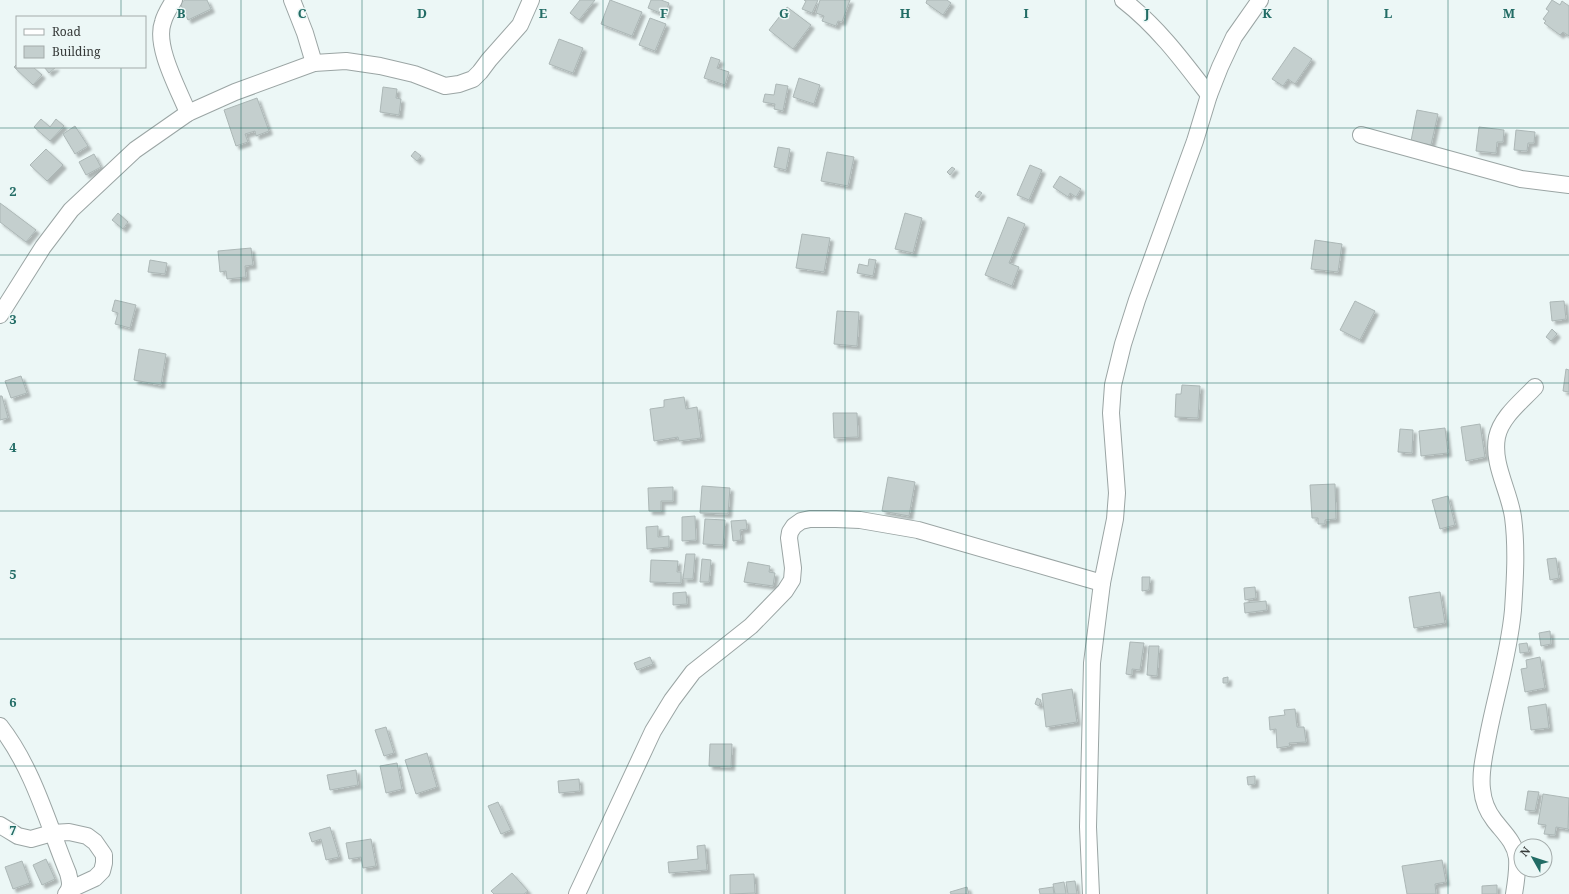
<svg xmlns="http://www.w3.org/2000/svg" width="1569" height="894" font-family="'Noto Serif',serif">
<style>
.building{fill:#c4cfce;stroke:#acb7b6;filter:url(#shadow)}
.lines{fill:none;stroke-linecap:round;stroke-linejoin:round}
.street-casing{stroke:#9ba5a4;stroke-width:18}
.street{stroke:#fff;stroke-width:16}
.grid{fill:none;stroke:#226c65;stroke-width:1;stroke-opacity:0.55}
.grid-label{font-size:13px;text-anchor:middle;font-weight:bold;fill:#226c65;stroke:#ecf7f6;stroke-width:3;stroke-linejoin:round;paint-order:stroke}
</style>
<defs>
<filter id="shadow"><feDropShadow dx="3.5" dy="3.5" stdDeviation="1" flood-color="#0004"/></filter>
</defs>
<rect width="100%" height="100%" fill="#ecf7f6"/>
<g class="building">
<polygon points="185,0 207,0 211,9 188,20 180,3"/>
<polygon points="580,0 595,0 579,20 570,13"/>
<polygon points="610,0 642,12 632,36 601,24"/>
<polygon points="651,0 661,0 669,3 665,15 648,8"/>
<polygon points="804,0 818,0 812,13 802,9 806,1"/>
<polygon points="820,0 850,0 842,22 838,21 836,26 822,21 824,16 816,13"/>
<polygon points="927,0 947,0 951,3 943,15 926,3"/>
<polygon points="1552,0 1560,5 1562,1 1569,6 1569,36 1563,32 1560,35 1544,23 1546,21 1543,19 1549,11 1546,9"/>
<polygon points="787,7 811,25 793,49 769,30"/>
<polygon points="650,18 666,24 655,51 639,45"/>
<polygon points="559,39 583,48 573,73 549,64"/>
<polygon points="1294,47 1312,59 1295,84 1288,79 1283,86 1272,79"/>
<polygon points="711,57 720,60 717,68 729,72 725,85 704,78"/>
<polygon points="17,64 17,67 33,67 42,75 33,85 14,67"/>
<polygon points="44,67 56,67 49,73"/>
<polygon points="799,78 820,85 814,104 793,97"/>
<polygon points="776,84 788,86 783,111 774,109 775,104 763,102 765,94 774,95"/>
<polygon points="383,87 397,89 396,98 401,99 399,115 380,112"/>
<polygon points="257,98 269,131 256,136 255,131 245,134 248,142 236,146 224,110"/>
<polygon points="1417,110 1438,114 1431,145 1411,141"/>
<polygon points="41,119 50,127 56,119 64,126 50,141 34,127"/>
<polygon points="75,126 88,146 75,154 63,134"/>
<polygon points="1479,127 1504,130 1503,142 1497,142 1496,153 1476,151"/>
<polygon points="1516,130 1535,132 1534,143 1528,143 1527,151 1514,150"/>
<polygon points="778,147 790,149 786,170 774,167"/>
<polygon points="46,149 63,165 47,181 30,165"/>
<polygon points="415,151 421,156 417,161 411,156"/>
<polygon points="827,152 854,157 848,186 821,181"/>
<polygon points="94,154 101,167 86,175 79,162"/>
<polygon points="1030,165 1042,170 1029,200 1017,195"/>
<polygon points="952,167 955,169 950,175 947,172"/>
<polygon points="1060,176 1081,189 1076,197 1070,193 1068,197 1053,187"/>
<polygon points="979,191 982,193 978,198 975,196"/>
<polygon points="0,203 36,230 26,242 0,222"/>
<polygon points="118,213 128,222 123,229 112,220"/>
<polygon points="905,213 922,218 913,253 895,249"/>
<polygon points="1008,217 1025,224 1009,263 1019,267 1012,286 985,275"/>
<polygon points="802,234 830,238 824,272 796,268"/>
<polygon points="1315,240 1342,244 1338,272 1311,269"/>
<polygon points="251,248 253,265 245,266 246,277 227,279 226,271 220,272 218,251"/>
<polygon points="869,259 876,260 873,276 857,273 859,264 868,266"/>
<polygon points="150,260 167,263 165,274 148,272"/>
<polygon points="115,300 136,305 130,328 115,324 118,313 112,311"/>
<polygon points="1355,301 1375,311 1360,340 1340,330"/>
<polygon points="1564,301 1566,319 1552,321 1550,302"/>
<polygon points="837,311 859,312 857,346 834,344"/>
<polygon points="1552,329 1557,334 1551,341 1546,337"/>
<polygon points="139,349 166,354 161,385 134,380"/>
<polygon points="1566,369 1569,370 1569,392 1563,391"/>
<polygon points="21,376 27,393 11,398 5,381"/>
<polygon points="1182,385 1200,386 1198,418 1175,417 1176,394 1181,394"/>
<polygon points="0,396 2,396 8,418 0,420"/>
<polygon points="684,397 686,409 697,407 701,438 679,441 678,437 654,441 650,409 664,407 664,400"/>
<polygon points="833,413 857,413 858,437 834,438"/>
<polygon points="1480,424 1485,457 1466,461 1461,427"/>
<polygon points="1445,428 1448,453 1421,456 1419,431"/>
<polygon points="1400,429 1413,430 1412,453 1398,452"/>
<polygon points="888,477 915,482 909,516 882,511"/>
<polygon points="1335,484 1336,519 1325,520 1325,524 1318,524 1318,518 1312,518 1310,485"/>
<polygon points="702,486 730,488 728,514 700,513"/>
<polygon points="673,487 673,501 661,501 661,511 649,511 648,488"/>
<polygon points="1448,496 1455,525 1440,529 1432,500"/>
<polygon points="695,516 696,540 682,541 682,517"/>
<polygon points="705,519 725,520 723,545 703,544"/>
<polygon points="746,520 747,529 740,530 741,540 733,541 731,521"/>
<polygon points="658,526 658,537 669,536 669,547 647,549 646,527"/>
<polygon points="686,554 695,554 693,579 683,579"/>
<polygon points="1556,558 1559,578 1550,580 1547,559"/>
<polygon points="702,559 711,560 709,582 700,582"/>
<polygon points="651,560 678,561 677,572 681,572 681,583 650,582"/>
<polygon points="748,562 770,566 769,572 775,573 773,586 744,582"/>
<polygon points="1142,577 1150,577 1149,590 1142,591"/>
<polygon points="1255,587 1256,598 1245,600 1244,588"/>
<polygon points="686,592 687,604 673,605 673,593"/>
<polygon points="1440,592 1445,623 1414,628 1409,597"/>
<polygon points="1266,601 1267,610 1245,613 1244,603"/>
<polygon points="1550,631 1551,644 1541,646 1539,633"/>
<polygon points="1130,642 1144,643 1140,670 1132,669 1132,675 1126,674"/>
<polygon points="1527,643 1529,652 1520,653 1519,644"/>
<polygon points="1149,646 1159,646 1157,676 1147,675"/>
<polygon points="650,657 653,664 637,670 634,663"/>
<polygon points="1540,657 1545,688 1525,692 1521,669 1527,668 1526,660"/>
<polygon points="1228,677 1228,683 1223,683 1223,678"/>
<polygon points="1072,689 1077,722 1046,727 1042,694"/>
<polygon points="1037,698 1041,700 1039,706 1035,704"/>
<polygon points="1546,704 1549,728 1531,730 1528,707"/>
<polygon points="1295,709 1297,727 1304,727 1306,742 1289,743 1290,746 1277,748 1276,729 1270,730 1269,717 1285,715 1284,710"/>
<polygon points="386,727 394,753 384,756 375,730"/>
<polygon points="710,744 732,744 731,767 709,766"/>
<polygon points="427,753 437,787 416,794 405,760"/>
<polygon points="397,763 402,789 386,793 380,766"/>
<polygon points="356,770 358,785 330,790 327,775"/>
<polygon points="1255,776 1255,784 1248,785 1247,777"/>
<polygon points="579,779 580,791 559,793 558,781"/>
<polygon points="1528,791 1539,792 1535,811 1525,810"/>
<polygon points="1543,794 1569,798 1568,829 1556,827 1555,835 1544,834 1546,825 1538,824"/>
<polygon points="498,802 511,830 501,834 488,806"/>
<polygon points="330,827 339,857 326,860 321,839 312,842 309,833"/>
<polygon points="371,839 376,866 363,868 361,857 349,859 346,843"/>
<polygon points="705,845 707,870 669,873 668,862 698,859 697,846"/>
<polygon points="46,859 55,879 42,885 33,865"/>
<polygon points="1442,860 1446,882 1435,884 1436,894 1407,894 1402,866"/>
<polygon points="22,861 30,883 13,889 5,867"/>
<polygon points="512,873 528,891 524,894 494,894 491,891"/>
<polygon points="754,874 755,893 730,894 730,875"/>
<polygon points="1075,881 1077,894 1068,894 1066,882"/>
<polygon points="1064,882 1066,894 1055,894 1053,884"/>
<polygon points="1497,885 1497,894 1482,894 1482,886"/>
<polygon points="967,887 969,894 951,894 950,892"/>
<polygon points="1053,887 1054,894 1040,894 1039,889"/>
</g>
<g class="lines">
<g class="street-casing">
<g id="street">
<path d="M174,0C170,7 165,14 163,22C154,46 179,90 188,113"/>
<polyline points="292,0 305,33 314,63"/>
<path d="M1123,0C1158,27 1183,61 1209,95"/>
<polyline points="1361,135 1521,179 1569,185"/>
<polyline points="0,315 43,247 71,210 135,150 188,113 235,92 314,63 346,61 380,66 414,74 445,86 459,84 473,79 480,72 489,60 520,25 531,0"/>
<path d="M0,726C33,768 48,824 68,873C70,881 72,887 66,894"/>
<polyline points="0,825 18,836 31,839 52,833 69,832 87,836 95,842 104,855 104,863 102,871 95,878 69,890"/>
<polyline points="577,894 653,731 672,700 693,672 751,626 785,591 792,580 793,568 789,538 790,532 794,526 801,521 810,519 836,519 860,520 918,530 1102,583"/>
<polyline points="1091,894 1088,827 1092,663 1102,583 1115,519 1117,493 1111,413 1113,385 1123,344 1137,300 1195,141 1209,95 1220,67 1234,37 1260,0"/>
<path d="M1514,894C1516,882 1518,870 1517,858C1515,842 1503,832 1494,820C1487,811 1483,800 1482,789C1480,773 1484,756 1487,741C1495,697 1509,655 1513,610C1515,580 1517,547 1513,517C1509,490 1492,464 1497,437C1501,417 1522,401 1535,387"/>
</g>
</g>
<use href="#street" class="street"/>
</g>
<path class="grid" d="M121,0V17M241,0V894M362,0V894M483,0V894M603,0V894M724,0V894M845,0V894M966,0V894M1086,0V894M1207,0V894M1328,0V894M1448,0V894M121,67V894M0,128H1569M0,255H1569M0,383H1569M0,511H1569M0,639H1569M0,766H1569"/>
<g class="grid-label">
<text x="181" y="18">B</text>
<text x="302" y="18">C</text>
<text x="422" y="18">D</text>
<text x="543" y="18">E</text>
<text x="664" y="18">F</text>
<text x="784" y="18">G</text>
<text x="905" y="18">H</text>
<text x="1026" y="18">I</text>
<text x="1147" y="18">J</text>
<text x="1267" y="18">K</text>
<text x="1388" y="18">L</text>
<text x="1509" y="18">M</text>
<text x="13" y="196">2</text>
<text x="13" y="324">3</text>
<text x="13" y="452">4</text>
<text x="13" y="579">5</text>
<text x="13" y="707">6</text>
<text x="13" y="835">7</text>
</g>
<rect x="16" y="16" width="130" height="52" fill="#ecf7f6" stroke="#a3abaa"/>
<rect x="24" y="29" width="20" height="6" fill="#ffffff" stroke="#a3abaa"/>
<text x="52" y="36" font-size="12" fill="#363a39">Road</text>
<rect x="24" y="46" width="20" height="12" fill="#c4cfce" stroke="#a3abaa"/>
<text x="52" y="56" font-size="12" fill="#363a39">Building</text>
<g transform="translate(1533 858) rotate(309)"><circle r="19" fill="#ecf7f6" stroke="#a3abaa"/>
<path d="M0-3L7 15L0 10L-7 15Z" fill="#226c65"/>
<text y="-6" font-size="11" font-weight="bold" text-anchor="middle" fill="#363a39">N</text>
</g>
</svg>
